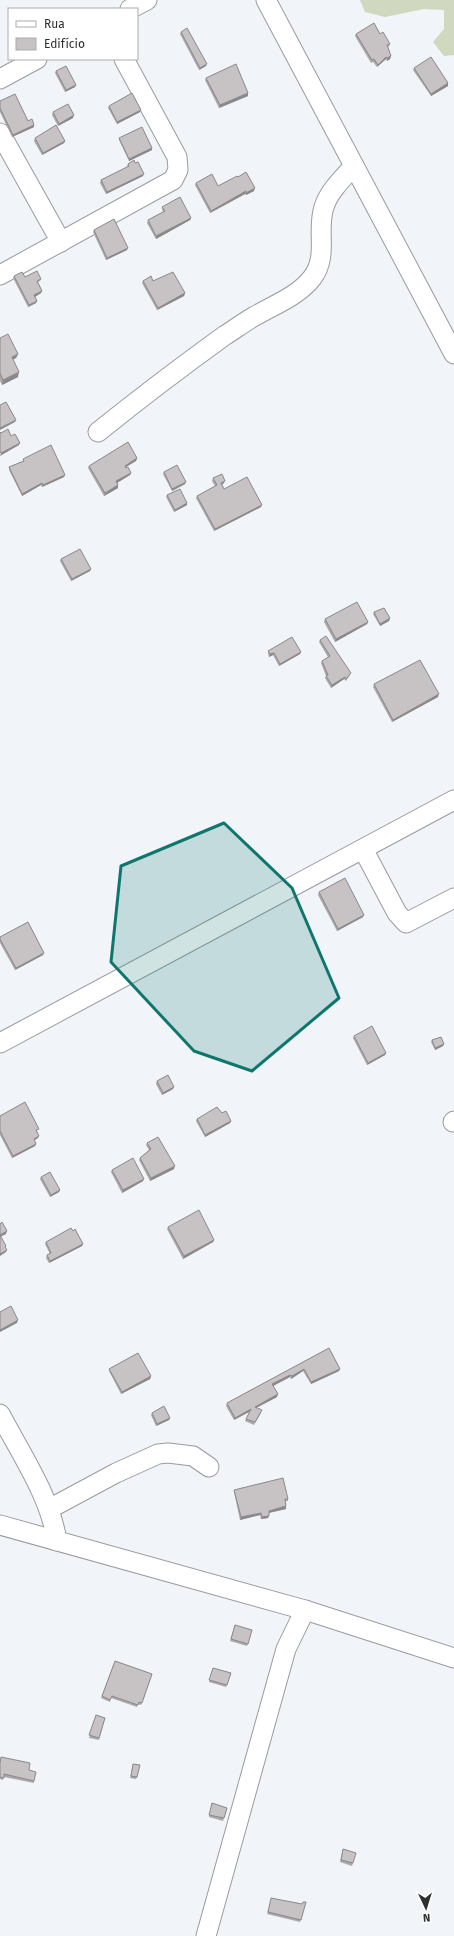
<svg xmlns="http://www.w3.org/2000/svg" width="454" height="1936" font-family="'Fira Sans',sans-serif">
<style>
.green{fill:#d0d9bf}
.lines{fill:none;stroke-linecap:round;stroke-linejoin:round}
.minor-casing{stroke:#999b9e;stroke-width:21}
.minor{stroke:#fff;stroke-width:19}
.wall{fill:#aba8a9}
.shaded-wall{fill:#8b8889}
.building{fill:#c7c3c4;stroke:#8b8889}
.marked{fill:#0f766e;fill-opacity:0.2;stroke:#0f766e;stroke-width:3;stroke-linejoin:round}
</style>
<rect width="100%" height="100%" fill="#f1f4f8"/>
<polygon class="green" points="360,0 454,0 454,55 444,56 433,42 444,29 444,10 424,9 385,17 365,12"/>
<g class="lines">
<g class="minor-casing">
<g id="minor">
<polyline points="266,0 454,354"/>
<polyline points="130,9 147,0"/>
<polyline points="0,79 37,59"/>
<polyline points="0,133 61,242"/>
<polyline points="0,275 173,180 178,170 177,157 124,59"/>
<path d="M98,432C139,399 181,367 224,336C234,330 244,322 255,316C274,305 298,296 312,278C329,256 316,231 324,207C329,191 343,178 354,166"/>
<polyline points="363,849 397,913 406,923 454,898"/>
<polyline points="0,1043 454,800"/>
<polyline points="453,1122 454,1121"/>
<path d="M0,1414C21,1454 50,1496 57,1541"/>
<polyline points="49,1509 116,1473 158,1454 168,1453 193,1456 209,1467"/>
<polyline points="0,1525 305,1610 454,1658"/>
<polyline points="206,1936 286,1649 305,1610"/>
</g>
</g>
<use href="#minor" class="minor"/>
</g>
<g class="wall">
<polygon points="181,32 206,66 199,70 180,34"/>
<polygon points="356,34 380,34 390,44 389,46 388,47 391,56 390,59 387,61 386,59 377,67 373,62 371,63 355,36"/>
<polygon points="414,68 448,83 448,86 431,96 413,70"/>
<polygon points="56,71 76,85 75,87 65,92 55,73"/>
<polygon points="206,78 248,96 219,108 205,80"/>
<polygon points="0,101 28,121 34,125 34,127 12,137 0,112"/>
<polygon points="109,106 141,110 140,112 117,124 108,108"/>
<polygon points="53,112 73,118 58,126 52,115"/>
<polygon points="35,138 65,141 64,143 42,155 34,141"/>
<polygon points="119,138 152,150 129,161 119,140"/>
<polygon points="128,164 143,176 106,194 100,183 101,180 127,167 127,166"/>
<polygon points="238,177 254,191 246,195 245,194 210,213 195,185 196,183 218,186"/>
<polygon points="162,207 191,218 190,220 156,239 147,223 148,220 163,212 162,209"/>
<polygon points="94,230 127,250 106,260 93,232"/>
<polygon points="14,276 41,279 40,281 38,282 42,291 41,293 35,297 37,301 36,303 28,307 13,278"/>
<polygon points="143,281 153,281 185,293 184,296 157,310 142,283"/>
<polygon points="0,338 18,354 16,358 13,360 18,377 2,385 0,381"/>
<polygon points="137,458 136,461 126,467 131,473 130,475 117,483 118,485 118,488 104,496 88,468 89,466"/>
<polygon points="23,459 64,477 42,487 41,485 22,496 9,470 9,467 23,461"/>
<polygon points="164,472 185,484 172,491 163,474"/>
<polygon points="213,478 224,483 222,485 224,489 261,507 214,531 196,498 197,496 215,486 212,481"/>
<polygon points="167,495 187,505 174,512 166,497"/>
<polygon points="61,559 91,569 90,571 71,581 60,561"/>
<polygon points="374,612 390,618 389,621 380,626 373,614"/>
<polygon points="325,619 368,622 367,624 335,642 324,622"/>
<polygon points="320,640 350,675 346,681 344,679 331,688 325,678 326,676 321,663 322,661 328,657 319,642"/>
<polygon points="268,651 301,652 300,654 279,666 273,655 269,657 268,653"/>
<polygon points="374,684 438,697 392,722 373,687"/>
<polygon points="319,892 363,917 337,931 318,895"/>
<polygon points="0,937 44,953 43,955 15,970 0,943"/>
<polygon points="354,1036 386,1053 385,1055 367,1065 353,1038"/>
<polygon points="432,1040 444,1044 443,1046 435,1050 431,1042"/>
<polygon points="157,1081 173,1089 162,1095 156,1084"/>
<polygon points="222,1113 231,1121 230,1123 205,1137 196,1121 197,1119"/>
<polygon points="0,1116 38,1131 37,1131 38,1138 34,1140 36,1144 35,1146 12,1158 0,1135"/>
<polygon points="147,1143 174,1169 150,1181 139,1160 140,1158 149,1150 146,1145"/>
<polygon points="112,1170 143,1181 122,1193 111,1172"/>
<polygon points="41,1177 60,1190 59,1192 50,1197 40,1179"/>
<polygon points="168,1227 214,1240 213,1242 183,1259 167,1229"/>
<polygon points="73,1231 83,1244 82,1246 49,1263 46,1258 47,1255 50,1254 45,1244 46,1242"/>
<polygon points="329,1348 339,1371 311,1384 303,1371 291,1379 290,1377 273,1386 277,1397 256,1408 261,1413 254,1425 245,1421 250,1411 234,1420 226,1406 227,1403"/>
<polygon points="109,1369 151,1376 150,1379 121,1394 109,1371"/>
<polygon points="152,1413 170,1418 169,1420 156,1426 151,1415"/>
<polygon points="234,1490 288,1499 288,1501 286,1501 286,1509 269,1513 268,1518 261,1519 260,1515 240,1520 234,1492"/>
<polygon points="235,1625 252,1630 247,1646 230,1641"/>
<polygon points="115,1661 152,1674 141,1705 138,1704 137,1707 111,1698 110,1702 101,1698"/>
<polygon points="213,1668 231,1673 226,1687 209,1682"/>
<polygon points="96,1715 105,1718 99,1740 89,1738"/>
<polygon points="1,1757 29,1770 34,1781 34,1783 4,1777 3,1780 0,1779 0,1761"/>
<polygon points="133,1764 137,1777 136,1779 130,1778"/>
<polygon points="212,1803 227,1808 223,1821 209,1817"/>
<polygon points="343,1849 356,1853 352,1866 340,1862"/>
<polygon points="271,1900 302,1904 306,1902 300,1922 267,1914"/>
</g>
<g class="shaded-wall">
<polygon points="391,56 390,59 387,61 387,58"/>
<polygon points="386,57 386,59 377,67 378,65"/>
<polygon points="207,64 206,66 199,70 200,68"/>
<polygon points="448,83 448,86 431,96 431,94"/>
<polygon points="76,85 75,87 65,92 66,90"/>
<polygon points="248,93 248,96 219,108 220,105"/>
<polygon points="141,110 140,112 117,124 117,122"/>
<polygon points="74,115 73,118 58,126 59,124"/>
<polygon points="34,125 34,127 12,137 13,135"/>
<polygon points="65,141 64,143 42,155 43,153"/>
<polygon points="152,148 152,150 129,161 129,159"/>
<polygon points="144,174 143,176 106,194 107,192"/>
<polygon points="255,188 254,191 246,195 246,193"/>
<polygon points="246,191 245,194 210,213 211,211"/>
<polygon points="191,218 190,220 156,239 156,236"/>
<polygon points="128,248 127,250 106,260 107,258"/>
<polygon points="42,291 41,293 33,298 34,295"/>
<polygon points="185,293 184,296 157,310 158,308"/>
<polygon points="37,301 36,303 28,307 29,305"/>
<polygon points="18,354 16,358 10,361 12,357"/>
<polygon points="19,372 18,377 2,385 3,380"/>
<polygon points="16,420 15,422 0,430 0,428"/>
<polygon points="20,443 19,445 0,456 1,453"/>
<polygon points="137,458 136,461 124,468 125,466"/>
<polygon points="131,473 130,475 115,484 116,481"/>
<polygon points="65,475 64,477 42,487 43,485"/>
<polygon points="225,481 224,483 220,485 221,483"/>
<polygon points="186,482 185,484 172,491 172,489"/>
<polygon points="42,483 41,485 22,496 22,494"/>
<polygon points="118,485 118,488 104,496 105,493"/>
<polygon points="187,503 187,505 174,512 175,510"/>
<polygon points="262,505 261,507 214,531 215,529"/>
<polygon points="91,569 90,571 71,581 72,579"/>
<polygon points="390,618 389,621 380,626 380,624"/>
<polygon points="368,622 367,624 335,642 336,639"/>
<polygon points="301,652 300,654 279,666 280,664"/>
<polygon points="274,653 273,655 269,657 270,654"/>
<polygon points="345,677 344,679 331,688 332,685"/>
<polygon points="439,694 438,697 392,722 393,720"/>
<polygon points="364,915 363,917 337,931 338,929"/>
<polygon points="44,953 43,955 15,970 16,968"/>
<polygon points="444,1044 443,1046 435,1050 435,1048"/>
<polygon points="386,1053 385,1055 367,1065 368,1063"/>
<polygon points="174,1087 173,1089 162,1095 163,1093"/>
<polygon points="231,1121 230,1123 205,1137 205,1135"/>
<polygon points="39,1136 38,1138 33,1141 34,1139"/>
<polygon points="36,1144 35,1146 12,1158 13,1156"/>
<polygon points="175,1166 174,1169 150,1181 151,1178"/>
<polygon points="144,1179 143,1181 122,1193 123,1190"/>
<polygon points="60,1190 59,1192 50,1197 51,1195"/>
<polygon points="7,1231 6,1234 0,1237 0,1235"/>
<polygon points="214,1240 213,1242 183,1259 184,1256"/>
<polygon points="83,1244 82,1246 49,1263 50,1261"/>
<polygon points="7,1250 6,1252 0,1256 0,1254"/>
<polygon points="18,1320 17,1323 0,1332 0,1330"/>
<polygon points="304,1369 303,1371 291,1379 292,1376"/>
<polygon points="340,1369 339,1371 311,1384 311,1382"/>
<polygon points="290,1375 290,1377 271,1387 272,1384"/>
<polygon points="151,1376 150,1379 121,1394 122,1392"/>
<polygon points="278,1394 277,1397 254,1409 255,1407"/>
<polygon points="251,1409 251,1411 234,1420 235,1418"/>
<polygon points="170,1418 169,1420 156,1426 157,1424"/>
<polygon points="286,1506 286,1509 268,1513 269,1511"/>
<polygon points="261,1513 260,1515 240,1520 241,1517"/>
<polygon points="269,1516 268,1518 261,1519 262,1517"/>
</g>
<g class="building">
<polygon points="374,23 380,34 383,32 390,44 387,45 391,56 387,58 386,57 378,65 374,59 372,60 356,34"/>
<polygon points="187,28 207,64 200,68 181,32"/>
<polygon points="431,57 448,83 431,94 414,68"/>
<polygon points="236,64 248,93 220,105 206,78"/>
<polygon points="66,66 76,85 66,90 56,71"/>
<polygon points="132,93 141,110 117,122 109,106"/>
<polygon points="15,94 28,121 32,119 34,125 13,135 0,108 0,101"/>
<polygon points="68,104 74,115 59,124 53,112"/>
<polygon points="56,125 65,141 43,153 35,138"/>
<polygon points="142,127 152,148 129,159 119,138"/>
<polygon points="134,160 135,163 138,162 144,174 107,192 101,180 129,166 128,164"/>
<polygon points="246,172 255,188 246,193 246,191 211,211 196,183 212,174 218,186 237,176 238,177"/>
<polygon points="180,197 191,218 156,236 148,220 165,211 162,207"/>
<polygon points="114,219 128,248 107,258 94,230"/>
<polygon points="37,271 41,279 37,281 42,291 34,295 37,301 29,305 14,276 22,272 25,277"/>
<polygon points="173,272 185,293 158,308 143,281 151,276 153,281"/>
<polygon points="8,334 18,354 12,357 19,372 3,380 0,373 0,338"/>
<polygon points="6,402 16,420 0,428 0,405"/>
<polygon points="8,429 11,436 15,434 20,443 1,453 0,452 0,432 1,433"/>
<polygon points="128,442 137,458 125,466 126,468 128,467 131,473 116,481 118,485 105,493 89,466"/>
<polygon points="51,445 65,475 43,485 42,483 22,494 9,467 24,461 23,459"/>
<polygon points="177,465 186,482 172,489 164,472"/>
<polygon points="222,474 225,481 221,483 224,489 247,477 262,505 215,529 197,496 217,485 213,478"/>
<polygon points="180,489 187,503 175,510 167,495"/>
<polygon points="80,549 91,569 72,579 61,559"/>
<polygon points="357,602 368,622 336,639 325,619"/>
<polygon points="384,608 390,618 380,624 374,612"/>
<polygon points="326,636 351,673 346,679 345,677 332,685 326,676 328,675 322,661 330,656 320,640"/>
<polygon points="292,637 301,652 280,664 274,653 270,654 268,651"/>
<polygon points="420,660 439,694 393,720 374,684"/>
<polygon points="345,878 364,915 338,929 319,892"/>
<polygon points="28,922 44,953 16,968 0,939 0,937"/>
<polygon points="372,1026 386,1053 368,1063 354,1036"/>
<polygon points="441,1037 444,1044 435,1048 432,1040"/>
<polygon points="168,1075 174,1087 163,1093 157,1081"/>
<polygon points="25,1102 39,1129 36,1130 39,1136 34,1139 36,1144 13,1156 0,1131 0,1116"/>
<polygon points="217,1107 222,1113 226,1111 231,1121 205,1135 197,1119"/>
<polygon points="158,1137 175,1166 151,1178 140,1158 151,1149 147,1143"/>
<polygon points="133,1158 144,1179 123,1190 112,1170"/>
<polygon points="50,1172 60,1190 51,1195 41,1177"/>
<polygon points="199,1210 214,1240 184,1256 168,1227"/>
<polygon points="2,1222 7,1231 0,1235 6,1246 5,1247 7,1250 0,1254 0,1224"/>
<polygon points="71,1228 73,1231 75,1229 83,1244 50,1261 47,1255 51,1253 46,1242"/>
<polygon points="11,1306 18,1320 0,1330 0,1312"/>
<polygon points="329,1348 340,1369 311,1382 304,1369 292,1376 290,1375 272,1384 278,1394 255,1407 262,1410 255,1422 246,1419 251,1409 235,1418 227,1403"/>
<polygon points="138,1353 151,1376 122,1392 109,1369"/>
<polygon points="164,1406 170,1418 157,1424 152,1413"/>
<polygon points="283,1478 288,1499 285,1499 286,1506 269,1511 269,1516 262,1517 261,1513 241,1517 234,1490"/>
<polygon points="235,1625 252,1630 248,1644 231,1639"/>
<polygon points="115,1661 152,1674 142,1703 139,1702 138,1705 112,1696 110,1700 102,1696"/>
<polygon points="213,1668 231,1673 227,1685 209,1680"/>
<polygon points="96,1715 105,1718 99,1738 89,1735"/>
<polygon points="1,1757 30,1763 29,1770 36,1772 34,1781 4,1774 4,1778 0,1777 0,1763"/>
<polygon points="133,1764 140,1765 137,1777 131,1776"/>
<polygon points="212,1803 227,1808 224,1818 209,1815"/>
<polygon points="343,1849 356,1853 353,1863 341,1860"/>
<polygon points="271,1898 302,1904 303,1902 306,1902 301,1920 268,1912"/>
</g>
<path class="marked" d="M224,823L292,888L339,998L252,1071L194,1051L111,962L121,866Z"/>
<rect x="8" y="8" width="130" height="52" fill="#ffffff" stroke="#abacac"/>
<rect x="16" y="21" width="20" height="6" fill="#ffffff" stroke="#abacac"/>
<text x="44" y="28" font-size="12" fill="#2e2f30">Rua</text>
<rect x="16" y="38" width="20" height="12" fill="#c7c3c4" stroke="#abacac"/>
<text x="44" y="48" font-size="12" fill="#2e2f30">Edifício</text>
<g transform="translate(426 1908) rotate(176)" stroke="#ffffff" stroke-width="3" paint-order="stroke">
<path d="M0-3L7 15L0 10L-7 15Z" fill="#2e2f30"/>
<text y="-6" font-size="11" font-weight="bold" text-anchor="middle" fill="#2e2f30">N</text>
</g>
</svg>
